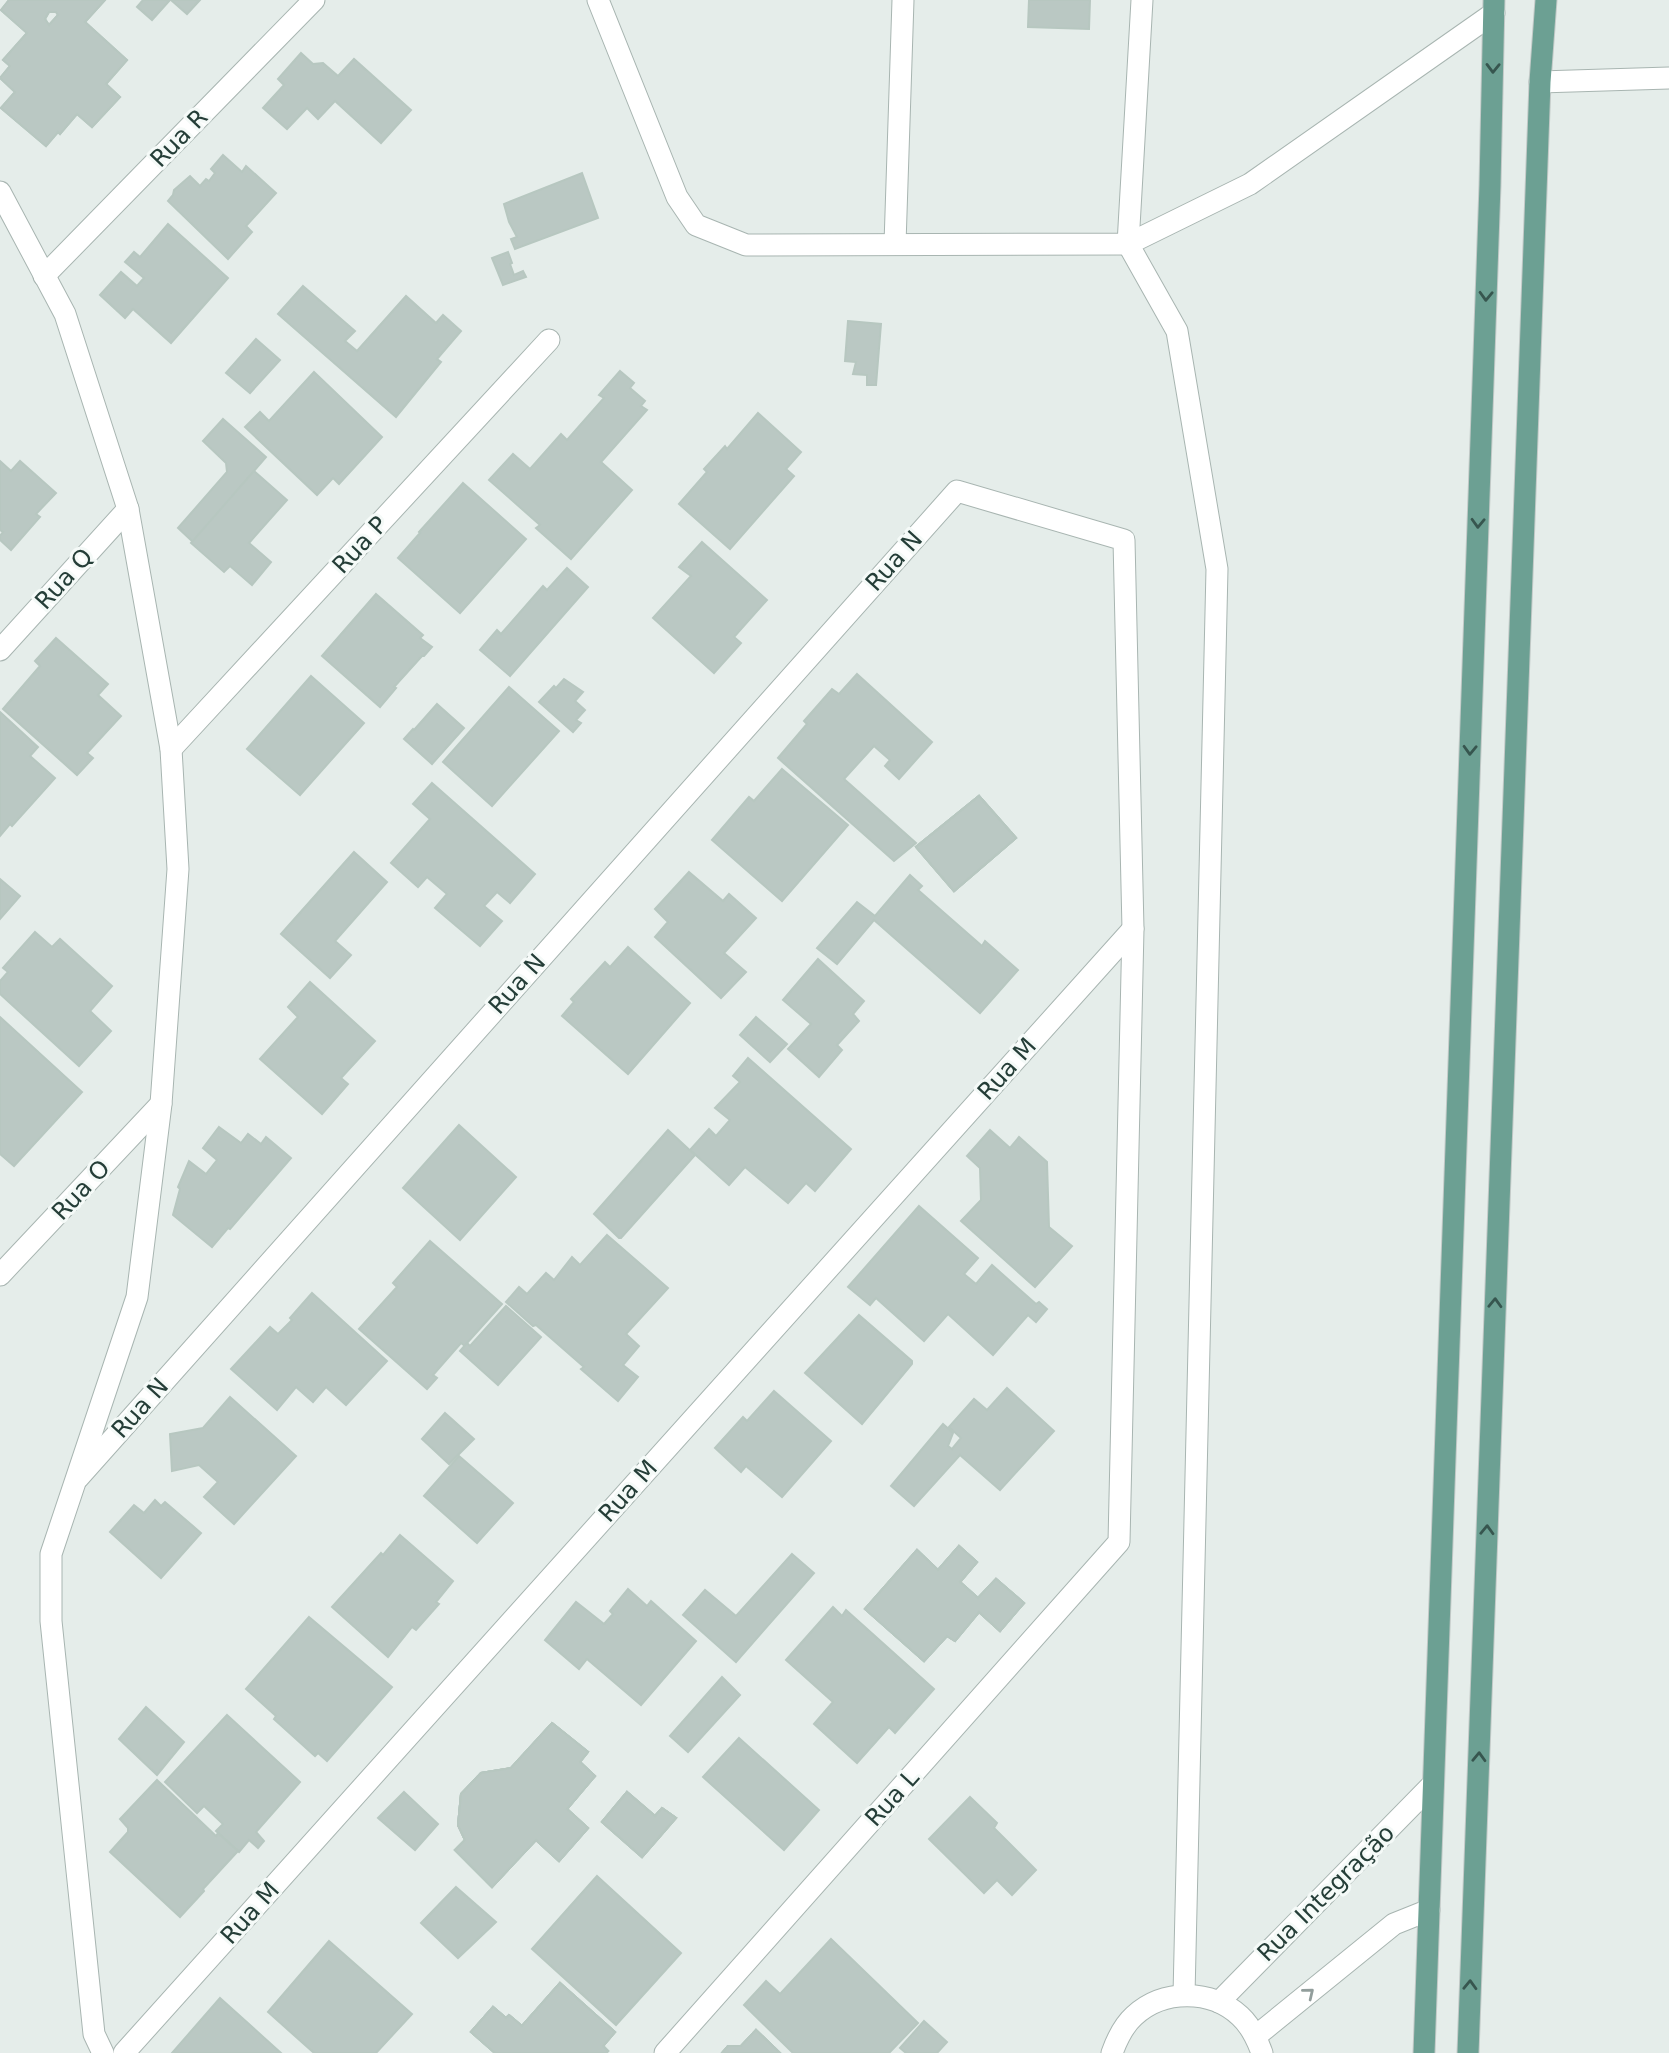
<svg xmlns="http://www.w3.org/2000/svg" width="1669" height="2053" font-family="'DejaVu Sans',sans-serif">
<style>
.building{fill:#bac8c3;stroke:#b7c7c0;stroke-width:2;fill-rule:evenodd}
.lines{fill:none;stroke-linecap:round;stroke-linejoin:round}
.minor-casing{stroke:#a8b5b1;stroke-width:23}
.primary-casing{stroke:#c2c9c7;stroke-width:23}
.minor{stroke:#fff;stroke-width:21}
.primary{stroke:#6ca093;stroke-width:21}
.oneway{stroke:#37564f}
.oneway2{stroke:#929e9c}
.labels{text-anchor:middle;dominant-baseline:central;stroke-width:6;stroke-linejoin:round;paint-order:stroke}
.street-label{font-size:24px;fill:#253e38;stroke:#f5faf8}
</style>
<rect width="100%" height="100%" fill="#e5edea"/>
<g class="building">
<path d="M9,0H105L85,22L127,60L106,84L120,97L92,127L77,114L60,134L58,132L46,146L1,108L15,92L0,78L10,66L3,60L27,33L1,10ZM49,12H56L58,15L49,25L45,19Z"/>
<path d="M9,0H105L85,22L127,60L106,84L120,97L92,127L77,114L60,134L58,132L46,146L1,108L15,92L0,78L10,66L3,60L27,33L1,10ZM49,12H56L58,15L49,25L45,19Z"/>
<polygon points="143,0 170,0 152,20 137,7"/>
<polygon points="171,0 200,0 187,14"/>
<polygon points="1029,0 1090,0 1089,29 1028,27"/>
<polygon points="301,53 313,64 323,63 338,76 354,59 411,110 381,143 335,101 318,119 307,108 287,129 263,108 284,85 278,79"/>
<polygon points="223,155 242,172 246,166 276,193 246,226 252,232 228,259 168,201 173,195 174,190 190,176 200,186 206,179 209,181 215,173 211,169"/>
<polygon points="582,173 598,218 515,249 511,239 517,237 509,222 504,204"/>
<polygon points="168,224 228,278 171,343 133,309 125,318 100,295 121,272 137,286 144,278 125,262 134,252 140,257"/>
<polygon points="508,252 512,263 510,264 514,275 523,271 526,277 503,285 492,258"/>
<polygon points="303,286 355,331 345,341 357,351 406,296 436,323 443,315 461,331 437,359 441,362 396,417 278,314"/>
<polygon points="848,321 881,324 876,385 867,385 867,375 853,374 856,362 845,361"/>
<polygon points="256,339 280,360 250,393 226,373"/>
<polygon points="620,371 634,383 630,388 645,401 641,406 647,410 601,462 632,490 571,559 536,528 540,525 489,480 513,454 530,469 561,434 567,440 604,398 599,395"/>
<polygon points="314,372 382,437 339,484 333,478 317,495 245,427 260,412 269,421"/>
<polygon points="758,413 801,452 786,469 794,476 730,549 679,504 707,472 704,469 725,446 727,449"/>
<polygon points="223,419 266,457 193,542 178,528 227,472 226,463 203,441"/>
<polygon points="0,461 11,471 20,461 56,493 36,514 40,517 11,550 0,540 0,536 3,532 0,530"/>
<polygon points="254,471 287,500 249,543 271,562 252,585 230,566 224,572 191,543"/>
<polygon points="463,483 526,539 460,613 398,558 420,533 419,532"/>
<polygon points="702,542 767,600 734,637 741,643 714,673 653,618 691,576 679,567"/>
<polygon points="567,568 588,587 510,676 480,650 497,630 501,634 543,586 547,590"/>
<polygon points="376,594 423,635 420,638 432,647 424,656 422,656 394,687 396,688 380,707 322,656"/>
<polygon points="56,638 108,684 98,695 121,716 87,753 93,758 77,775 3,709 40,666 35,661"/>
<polygon points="857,674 932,742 899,779 885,766 890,760 874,746 844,779 916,843 894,861 778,758 807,724 804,721 832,689 839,694"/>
<polygon points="311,676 364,723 300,795 247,749"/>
<polygon points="564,679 583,692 575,701 585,710 576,720 581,723 573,732 539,702 554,686 556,688"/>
<polygon points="509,687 559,731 492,806 443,762"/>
<polygon points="437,704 464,728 432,764 404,739 413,729 414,730"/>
<polygon points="0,712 38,747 30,756 55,778 12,826 10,824 0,836"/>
<polygon points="782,769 848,825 782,901 712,840 749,797 754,801"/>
<polygon points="432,783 535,874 510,903 497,892 484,906 502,921 480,946 435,908 447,894 427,877 418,887 391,863 430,819 413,804"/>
<polygon points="979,796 1016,838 954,891 916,847"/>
<polygon points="979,796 1016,838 954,891 916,847"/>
<polygon points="979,796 1016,838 954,891 916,847"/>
<polygon points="979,796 1016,838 954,891 916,847"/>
<polygon points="979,796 1016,838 954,891 916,847"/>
<polygon points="354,852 387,882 335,941 351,955 330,978 281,934"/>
<polygon points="689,872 723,901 729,894 756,918 724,953 746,972 721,998 655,937 668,922 655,909"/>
<polygon points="910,875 922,886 918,890 982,946 985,941 1018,970 980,1013 874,920 837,964 817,948 857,902 875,916"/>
<polygon points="0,879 20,896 0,919"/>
<polygon points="35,932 52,947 60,939 112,986 90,1011 111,1031 79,1066 0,994 0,981 8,972 3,968"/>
<polygon points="628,947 690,1003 628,1074 562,1016 574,1002 571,999 605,962 610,967"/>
<polygon points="818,959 864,1001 853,1014 859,1021 837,1045 842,1050 819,1077 788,1049 811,1024 783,1000"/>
<polygon points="310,982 375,1041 341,1078 348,1084 322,1114 260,1059 298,1017 288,1007"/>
<polygon points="0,1017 82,1092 14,1166 0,1154"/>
<polygon points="756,1017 787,1044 770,1062 740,1035"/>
<polygon points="748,1058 851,1149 815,1191 806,1183 788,1203 745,1167 729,1185 690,1150 709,1129 716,1136 730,1120 715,1108 740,1082 733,1076"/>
<polygon points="459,1125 516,1177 460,1240 403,1188"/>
<polygon points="219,1127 241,1143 248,1134 261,1144 266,1137 291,1158 230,1229 228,1228 212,1247 173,1215 180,1189 178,1187 189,1161 206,1174 217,1160 203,1148"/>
<polygon points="668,1130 695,1155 621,1238 619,1238 594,1214"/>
<polygon points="990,1130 1010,1148 1019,1137 1047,1162 1049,1227 1072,1246 1035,1287 961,1221 981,1200 980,1168 967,1156"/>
<polygon points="919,1206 978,1258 964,1274 976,1284 992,1265 1036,1304 1039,1302 1047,1309 1036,1322 1028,1315 993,1355 948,1314 924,1341 876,1298 870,1305 848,1287"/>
<polygon points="607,1235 668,1288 626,1334 639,1346 623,1365 638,1377 618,1401 581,1369 584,1367 536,1325 533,1326 506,1302 519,1287 527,1294 546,1273 554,1280 572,1257 580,1265"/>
<polygon points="430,1241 502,1304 467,1343 465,1346 461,1343 433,1375 437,1378 427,1389 359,1329 397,1287 393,1283"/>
<polygon points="312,1293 387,1361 346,1405 326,1387 313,1402 296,1387 277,1410 231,1369 270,1327 278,1334 292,1320 290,1318"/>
<polygon points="506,1306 541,1337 498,1385 460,1351 467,1343 470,1346"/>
<polygon points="859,1315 912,1361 912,1364 862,1424 805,1373"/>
<polygon points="1007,1388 1054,1431 1000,1490 960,1455 914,1506 891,1486 943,1424 953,1433 948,1446 952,1449 961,1438 949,1427 974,1399 987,1410"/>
<polygon points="774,1391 831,1441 782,1497 746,1466 741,1472 715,1448 743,1417 747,1421"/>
<polygon points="230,1397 296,1456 234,1524 204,1497 218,1482 199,1465 172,1471 170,1434 203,1428"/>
<polygon points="445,1413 474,1439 449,1464 422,1439"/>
<polygon points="459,1456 513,1503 477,1543 424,1496"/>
<polygon points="155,1500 161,1506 165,1502 201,1533 161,1578 110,1532 134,1505 144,1513"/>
<polygon points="400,1535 453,1581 436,1602 439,1604 416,1630 412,1627 388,1657 332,1607 381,1553 383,1555"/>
<polygon points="959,1546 977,1562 960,1582 978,1598 996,1579 1024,1603 1000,1631 979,1612 955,1641 947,1636 924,1661 865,1609 917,1550 938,1570"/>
<polygon points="959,1546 977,1562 960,1582 978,1598 996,1579 1024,1603 1000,1631 979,1612 955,1641 947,1636 924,1661 865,1609 917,1550 938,1570"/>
<polygon points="959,1546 977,1562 960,1582 978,1598 996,1579 1024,1603 1000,1631 979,1612 955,1641 947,1636 924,1661 865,1609 917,1550 938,1570"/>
<polygon points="959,1546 977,1562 960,1582 978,1598 996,1579 1024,1603 1000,1631 979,1612 955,1641 947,1636 924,1661 865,1609 917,1550 938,1570"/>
<polygon points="959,1546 977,1562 960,1582 978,1598 996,1579 1024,1603 1000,1631 979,1612 955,1641 947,1636 924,1661 865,1609 917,1550 938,1570"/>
<polygon points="792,1554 814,1573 736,1662 683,1615 705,1590 736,1616"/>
<polygon points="628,1589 647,1606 651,1601 696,1641 641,1705 587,1659 579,1669 545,1640 576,1602 604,1624 613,1614 610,1611"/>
<polygon points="833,1607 842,1616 846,1610 934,1689 895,1733 889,1727 857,1763 814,1724 833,1702 786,1660"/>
<polygon points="309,1617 392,1687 327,1761 318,1753 315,1756 274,1719 276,1716 246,1689"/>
<polygon points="722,1677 740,1695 688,1752 670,1736"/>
<polygon points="146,1707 184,1742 157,1775 119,1739"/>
<polygon points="227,1715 300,1782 256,1832 264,1841 258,1848 249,1840 239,1852 216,1831 223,1824 204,1806 197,1813 165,1782"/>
<polygon points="552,1723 588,1752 580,1762 595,1776 567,1809 588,1828 559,1861 536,1840 492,1887 455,1850 465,1840 458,1825 461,1794 481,1773 511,1768"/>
<polygon points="552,1723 588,1752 580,1762 595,1776 567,1809 588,1828 559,1861 536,1840 492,1887 455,1850 465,1840 458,1825 461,1794 481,1773 511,1768"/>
<polygon points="552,1723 588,1752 580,1762 595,1776 567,1809 588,1828 559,1861 536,1840 492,1887 455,1850 465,1840 458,1825 461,1794 481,1773 511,1768"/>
<polygon points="552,1723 588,1752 580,1762 595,1776 567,1809 588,1828 559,1861 536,1840 492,1887 455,1850 465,1840 458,1825 461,1794 481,1773 511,1768"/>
<polygon points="552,1723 588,1752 580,1762 595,1776 567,1809 588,1828 559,1861 536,1840 492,1887 455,1850 465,1840 458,1825 461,1794 481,1773 511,1768"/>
<polygon points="739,1738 819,1810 784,1850 703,1777"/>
<polygon points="157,1780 216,1836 218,1833 238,1851 203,1889 204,1891 180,1917 110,1852 128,1832 128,1828 120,1819"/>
<polygon points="404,1792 438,1824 415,1850 378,1818"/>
<polygon points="627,1792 655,1816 662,1808 676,1818 642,1857 602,1822"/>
<polygon points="627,1792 655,1816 662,1808 676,1818 642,1857 602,1822"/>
<polygon points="627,1792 655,1816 662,1808 676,1818 642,1857 602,1822"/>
<polygon points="627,1792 655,1816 662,1808 676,1818 642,1857 602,1822"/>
<polygon points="627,1792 655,1816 662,1808 676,1818 642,1857 602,1822"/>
<polygon points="970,1797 997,1823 994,1828 1036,1870 1012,1895 997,1880 984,1893 929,1839"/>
<polygon points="597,1876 681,1953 616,2025 532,1949"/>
<polygon points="456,1887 496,1922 458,1958 421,1923"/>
<polygon points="831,1939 918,2023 889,2053 793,2053 744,2005 766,1981 780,1994"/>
<polygon points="329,1941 412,2014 376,2053 314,2053 268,2012"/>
<polygon points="560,1983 615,2032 603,2046 608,2051 606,2053 495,2053 471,2032 493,2007 506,2018 509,2015 522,2026"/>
<polygon points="560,1983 615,2032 603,2046 608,2051 606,2053 495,2053 471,2032 493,2007 506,2018 509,2015 522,2026"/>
<polygon points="560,1983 615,2032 603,2046 608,2051 606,2053 495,2053 471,2032 493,2007 506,2018 509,2015 522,2026"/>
<polygon points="560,1983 615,2032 603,2046 608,2051 606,2053 495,2053 471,2032 493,2007 506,2018 509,2015 522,2026"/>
<polygon points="560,1983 615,2032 603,2046 608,2051 606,2053 495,2053 471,2032 493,2007 506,2018 509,2015 522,2026"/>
<polygon points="220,1998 281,2053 172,2053"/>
<polygon points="924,2021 947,2042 937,2053 906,2053 900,2048"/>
<polygon points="756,2030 780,2053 722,2053 728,2046 741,2046"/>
<polygon points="756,2030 780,2053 722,2053 728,2046 741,2046"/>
<polygon points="756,2030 780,2053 722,2053 728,2046 741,2046"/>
<polygon points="756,2030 780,2053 722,2053 728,2046 741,2046"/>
<polygon points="756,2030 780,2053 722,2053 728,2046 741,2046"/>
</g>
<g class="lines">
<g class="minor-casing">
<g id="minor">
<polyline points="598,0 677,197 696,225 746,245 1128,244 1250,184 1494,13"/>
<polyline points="1142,0 1128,244 1177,331 1217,569 1184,1995"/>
<polyline points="1540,82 1669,78"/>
<polyline points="0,192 65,314 128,509 171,749 178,869 161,1104 137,1297 51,1554 51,1621 94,2034 103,2053"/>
<polyline points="895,244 903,0"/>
<polyline points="44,276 314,0"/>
<polyline points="0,650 128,509"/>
<polyline points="171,749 549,340"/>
<polyline points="0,1275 161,1104"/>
<polyline points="78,1478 957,491 1124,540 1133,929 1119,1542 665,2053"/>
<polyline points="1219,2002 1433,1784"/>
<polyline points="1256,2036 1394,1924 1429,1910"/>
<polyline points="124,2053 1133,929"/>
<path d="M1112,2053C1117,2039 1123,2026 1134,2016C1163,1989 1211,1989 1240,2016C1251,2026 1257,2039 1262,2053"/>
</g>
</g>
<g class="primary-casing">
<g id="primary">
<polyline points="1424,2053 1490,185 1494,0"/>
<polyline points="1468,2053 1540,82 1546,0"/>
</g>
</g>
<use href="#minor" class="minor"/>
<use href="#primary" class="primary"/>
</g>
<defs><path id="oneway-chevron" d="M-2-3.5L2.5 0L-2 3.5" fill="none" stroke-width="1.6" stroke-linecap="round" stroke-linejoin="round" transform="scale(1.75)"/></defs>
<g class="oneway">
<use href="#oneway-chevron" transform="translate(1493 68) rotate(91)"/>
<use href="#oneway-chevron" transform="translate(1486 296) rotate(92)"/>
<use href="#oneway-chevron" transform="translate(1478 523) rotate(92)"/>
<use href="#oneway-chevron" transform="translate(1470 750) rotate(92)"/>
<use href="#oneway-chevron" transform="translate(1495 1303) rotate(-88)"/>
<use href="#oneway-chevron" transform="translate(1487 1530) rotate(-88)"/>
<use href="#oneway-chevron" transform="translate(1479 1757) rotate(-88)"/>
<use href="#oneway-chevron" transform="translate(1470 1985) rotate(-88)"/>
</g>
<use class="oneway2" href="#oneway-chevron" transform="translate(1309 1993) rotate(-39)"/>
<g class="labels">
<g class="street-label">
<text transform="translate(179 138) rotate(-46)">Rua R</text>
<text transform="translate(360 545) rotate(-47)">Rua P</text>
<text transform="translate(894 561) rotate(-48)">Rua N</text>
<text transform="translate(64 579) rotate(-48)">Rua Q</text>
<text transform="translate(517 984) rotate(-48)">Rua N</text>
<text transform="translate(1007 1069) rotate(-48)">Rua M</text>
<text transform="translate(81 1190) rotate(-47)">Rua O</text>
<text transform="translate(140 1408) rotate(-48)">Rua N</text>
<text transform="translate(628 1491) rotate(-48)">Rua M</text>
<text transform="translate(892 1798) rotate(-48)">Rua L</text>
<text transform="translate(1326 1893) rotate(-45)">Rua Integração</text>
<text transform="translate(250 1913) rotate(-48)">Rua M</text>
</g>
</g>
</svg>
